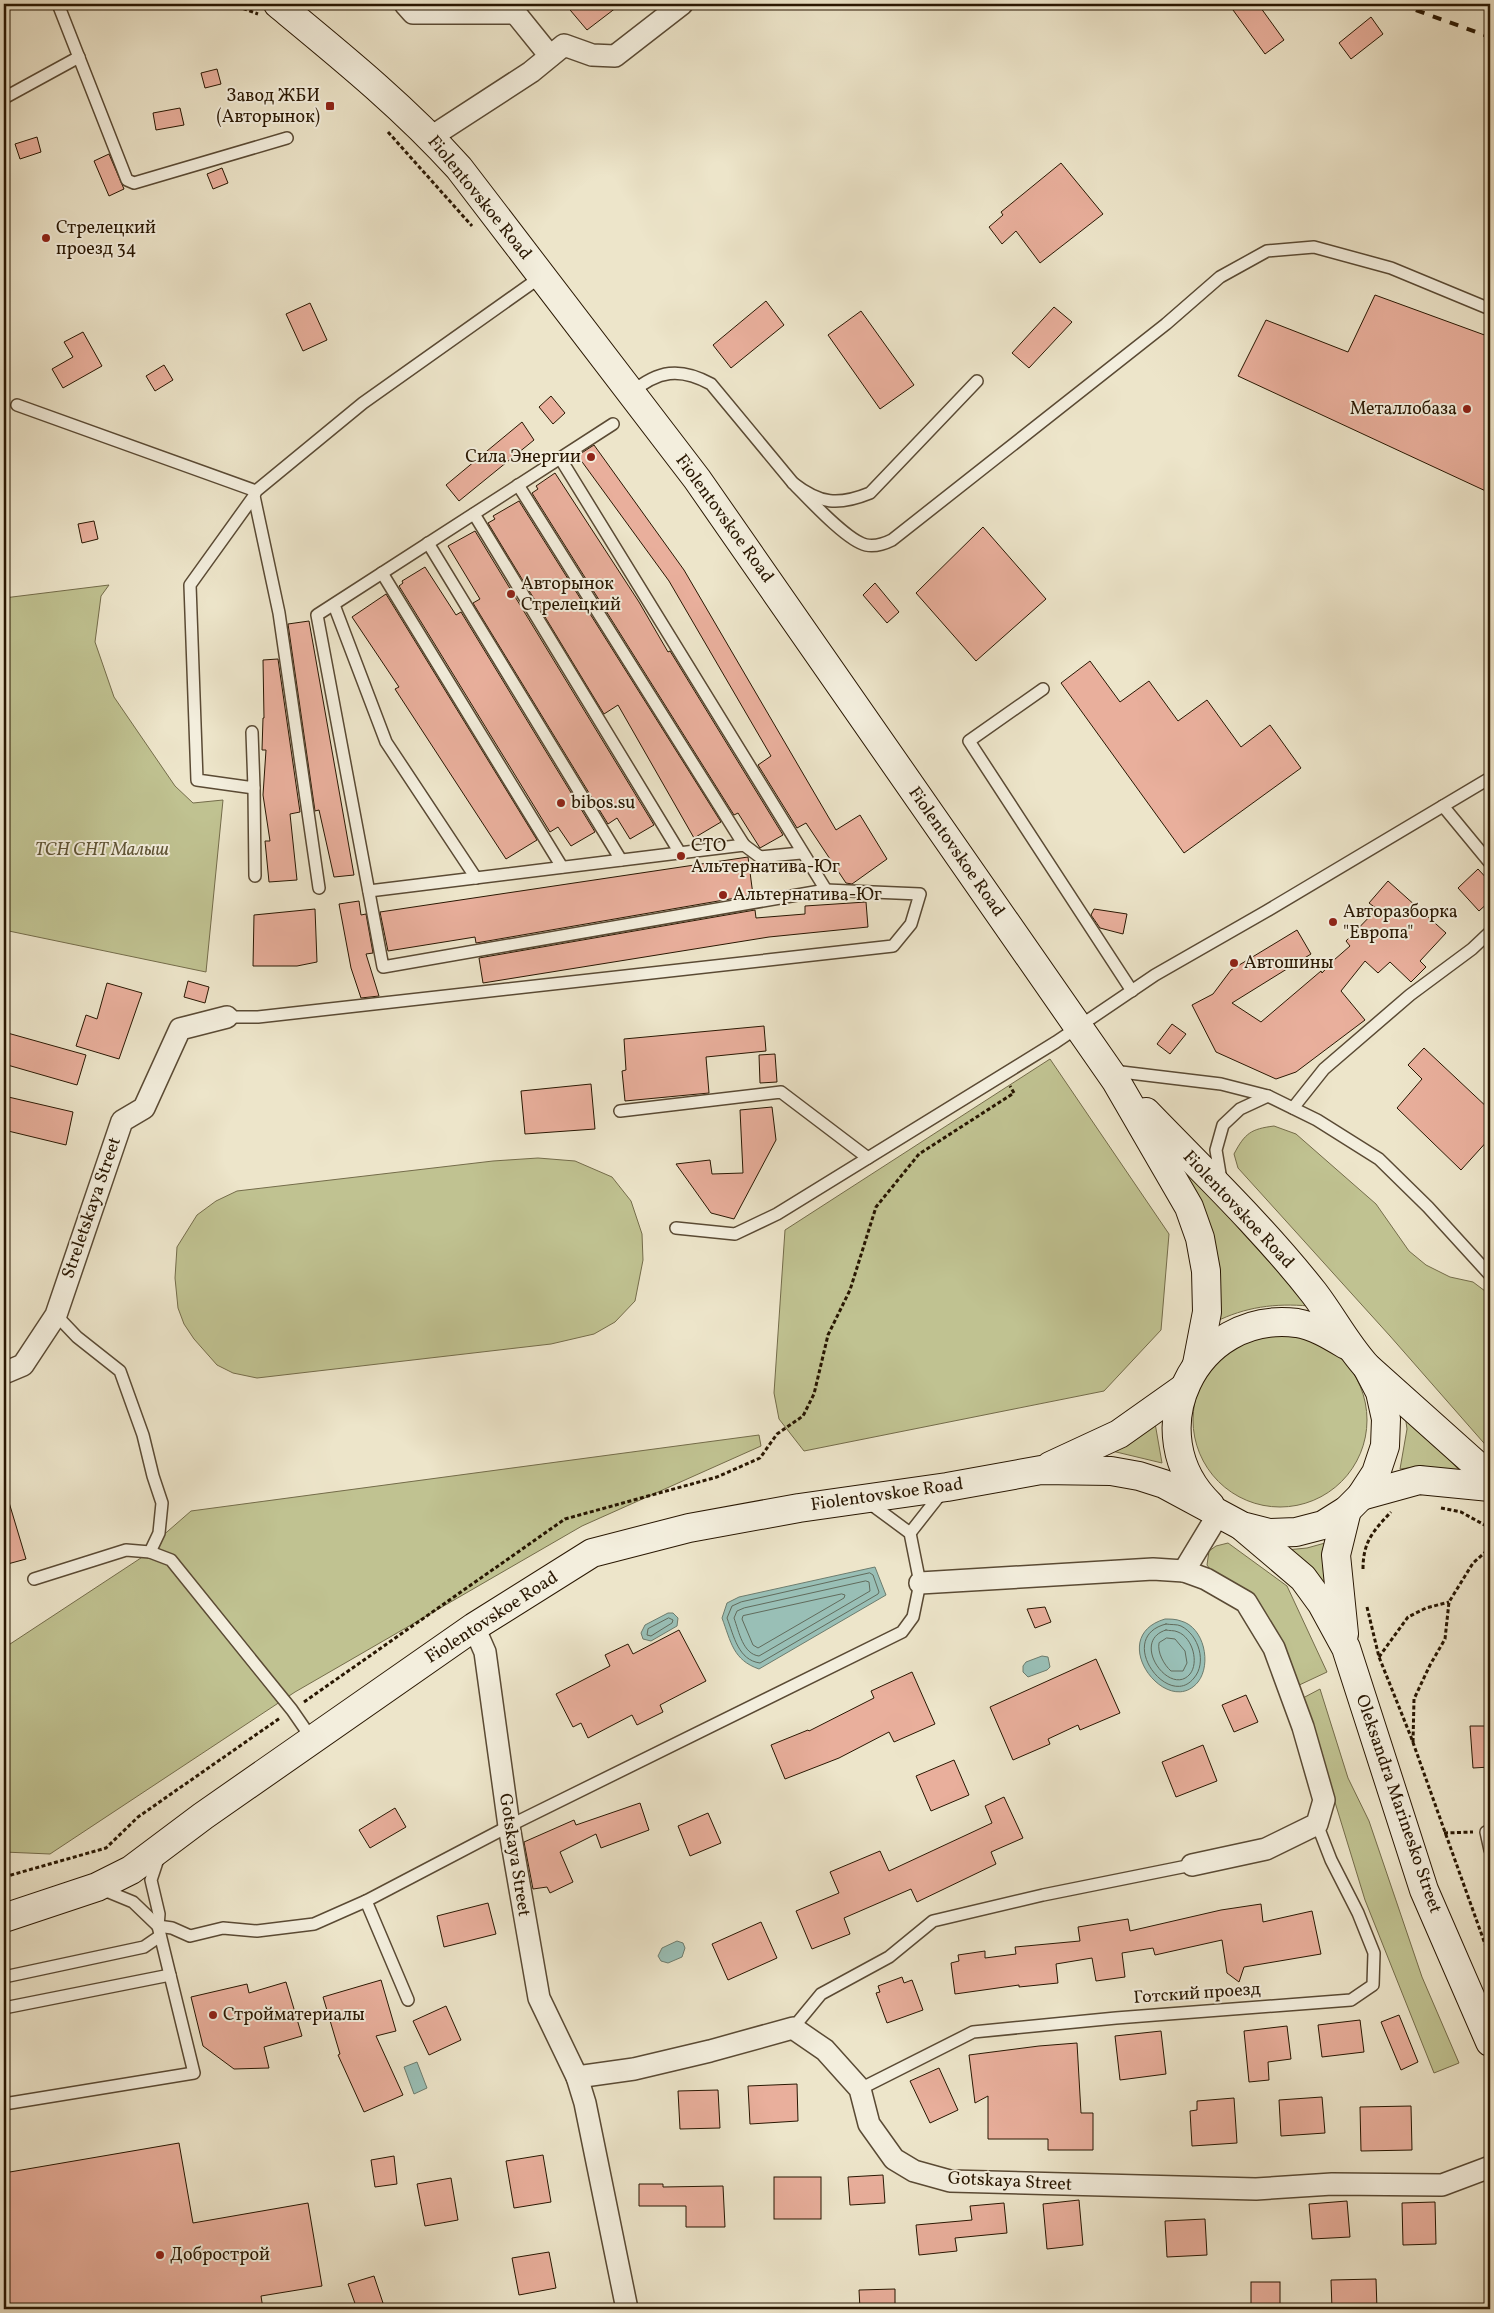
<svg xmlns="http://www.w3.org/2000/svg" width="1494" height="2313" font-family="Vollkorn,serif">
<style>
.green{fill:#c0c291;stroke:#746c4a}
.water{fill:#99bfb6;stroke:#6c7c6e}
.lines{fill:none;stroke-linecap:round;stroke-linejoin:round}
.shore{stroke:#616b5c;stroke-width:1}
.building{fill:#e9af9c;stroke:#291702}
.lane-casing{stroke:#5a4a34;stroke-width:14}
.street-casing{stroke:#5a4a34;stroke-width:24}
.secondary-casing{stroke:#291702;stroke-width:30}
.path{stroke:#291702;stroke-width:3;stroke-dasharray:4 2.5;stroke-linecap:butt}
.lane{stroke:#f3eedd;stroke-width:11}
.street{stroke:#f3eedd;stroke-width:21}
.secondary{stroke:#f3eedd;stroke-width:28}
.rail{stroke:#291702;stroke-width:4;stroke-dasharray:9 9;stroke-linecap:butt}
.poi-dot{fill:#8f2418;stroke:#f3eedd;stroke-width:2}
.labels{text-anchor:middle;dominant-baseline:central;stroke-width:4;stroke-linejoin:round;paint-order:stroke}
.poi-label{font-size:18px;fill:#291702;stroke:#f3eedd;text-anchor:start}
.street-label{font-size:18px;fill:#291702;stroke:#f3eedd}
.park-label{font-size:18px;font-style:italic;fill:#5e5334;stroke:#f3eedd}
</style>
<rect width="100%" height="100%" fill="#ede5ca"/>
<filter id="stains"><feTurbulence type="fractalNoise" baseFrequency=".004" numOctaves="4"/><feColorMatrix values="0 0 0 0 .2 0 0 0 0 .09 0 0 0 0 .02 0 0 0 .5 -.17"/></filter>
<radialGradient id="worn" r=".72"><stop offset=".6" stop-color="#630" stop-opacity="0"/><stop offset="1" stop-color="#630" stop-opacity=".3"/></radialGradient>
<g class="green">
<polygon points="109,585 101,596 95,642 114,697 175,786 193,803 223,800 206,972 4,930 4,598"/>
<polygon points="1050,1059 1169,1234 1161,1330 1104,1391 804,1451 779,1419 774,1393 785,1230"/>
<path d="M1274,1126L1296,1134L1376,1204L1409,1251L1426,1265L1450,1277L1473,1282L1489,1294L1490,1450L1390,1336L1238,1168L1234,1154C1245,1133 1251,1129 1274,1126Z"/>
<path d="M1164,1146L1309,1306C1275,1303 1245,1307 1215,1322Z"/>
<polygon points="538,1158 575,1161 612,1177 631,1201 642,1234 643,1260 635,1301 615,1322 594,1334 551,1344 257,1378 233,1373 217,1365 194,1339 184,1324 178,1308 175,1278 177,1247 197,1215 216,1201 237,1191 493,1161"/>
<circle cx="1280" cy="1420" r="87"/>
<polygon points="1405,1415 1466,1477 1423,1466 1400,1469 1407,1429"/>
<polygon points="1155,1423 1162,1463 1112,1451"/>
<polygon points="759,1435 761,1446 582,1526 295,1692 50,1854 4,1852 4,1648 150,1552 160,1538 191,1511"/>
<polygon points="1228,1543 1287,1586 1327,1672 1295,1687 1207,1565 1209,1551 1216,1546"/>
<polygon points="1325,1543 1330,1597 1286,1550 1307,1548"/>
<polygon points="1320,1689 1348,1778 1369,1821 1422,1977 1459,2063 1434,2073 1365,1900 1303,1698"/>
</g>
<g class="water">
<path d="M875,1567L886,1595L759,1669C733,1660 731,1642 722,1618L727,1603L739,1597Z"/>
<polygon points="668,1613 673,1613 678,1618 677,1626 651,1641 643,1639 641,1633 645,1625"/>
<path d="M1165,1619C1170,1619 1176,1619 1181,1621C1204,1627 1212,1664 1198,1682C1167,1720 1104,1637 1165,1619Z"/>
<polygon points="1042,1656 1048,1657 1050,1667 1047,1670 1028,1677 1023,1672 1023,1666 1026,1662"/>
<polygon points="677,1941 683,1943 685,1948 682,1957 668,1963 661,1961 658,1956 662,1948"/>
<polygon points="417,2062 427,2088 414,2094 404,2067"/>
</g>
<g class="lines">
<g class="shore">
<path d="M870,1573L873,1575L879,1592L878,1594L760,1663C738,1660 734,1636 727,1618L732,1606L741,1602Z"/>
<path d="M866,1581L869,1582L870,1591L759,1656C743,1654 739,1632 734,1618L737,1611L744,1608Z"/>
<polygon points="842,1594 845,1595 844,1598 758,1648 753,1645 742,1619 743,1616"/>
<polygon points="669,1618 673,1620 672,1623 651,1636 647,1635 648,1629"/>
<path d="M1166,1624C1171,1625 1177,1624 1181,1626C1199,1635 1207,1663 1194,1678C1168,1711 1114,1637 1166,1624Z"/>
<path d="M1166,1630C1169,1631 1174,1630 1178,1632C1193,1638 1199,1663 1190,1674C1170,1698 1129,1641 1166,1630Z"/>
<path d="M1167,1638L1175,1639L1185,1651L1187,1663L1183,1671H1171C1164,1665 1157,1652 1159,1643Z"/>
</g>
</g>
<g class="building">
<polygon points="565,4 621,4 587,30"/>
<polygon points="1241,4 1258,4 1284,40 1265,54 1233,10"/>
<polygon points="1371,17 1383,34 1351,59 1339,43"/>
<polygon points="217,69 221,84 205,88 201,73"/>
<polygon points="180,108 184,125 156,130 153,113"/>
<polygon points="37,137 41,152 20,159 15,144"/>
<polygon points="109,154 124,189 109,196 94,161"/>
<polygon points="1061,163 1103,214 1040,263 1016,231 1002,244 989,227 1003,215 1001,212"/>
<polygon points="222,168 228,183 213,189 207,174"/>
<polygon points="1375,295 1490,337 1490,493 1238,376 1266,320 1348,352"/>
<polygon points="766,301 784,325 731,368 713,345"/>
<polygon points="310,303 327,340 303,351 286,314"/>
<polygon points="1054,307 1072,322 1029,368 1012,353"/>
<polygon points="861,311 914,385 880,409 828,335"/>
<polygon points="83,332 102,366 63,388 52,369 73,357 64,342"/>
<polygon points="164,365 173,380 155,391 146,376"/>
<polygon points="551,396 565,413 553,424 539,407"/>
<polygon points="522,422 534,440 459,501 446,485"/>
<polygon points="594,445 684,570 836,830 860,815 887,859 852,884 846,883 806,823 797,828 758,765 771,756 669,581 580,459 580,454"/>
<polygon points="555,473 639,602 668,652 670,651 783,835 760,848 738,813 734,815 532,493 538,489 536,486"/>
<polygon points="519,501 721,822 694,838 618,705 604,714 488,523 495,519 493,516"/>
<polygon points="94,521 98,539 82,543 78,524"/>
<polygon points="983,527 1046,599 976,661 916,593"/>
<polygon points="475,531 654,825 630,839 617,818 608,824 473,603 480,599 448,546"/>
<polygon points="425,567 456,615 461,612 595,832 571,846 558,827 550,832 399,586 403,583 402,581"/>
<polygon points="875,583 899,612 887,623 863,595"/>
<polygon points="386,594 537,840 506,859 395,689 399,687 352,617"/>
<polygon points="309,621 354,875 334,877 319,810 315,811 288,624"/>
<polygon points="278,659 300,812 290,814 297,880 269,882 265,841 270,841 263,795 266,750 262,750 263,718 264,718 263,660"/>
<polygon points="1090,661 1120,702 1149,681 1178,721 1207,700 1241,747 1270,725 1301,768 1184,853 1061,683"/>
<polygon points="748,857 753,895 476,943 475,937 388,951 380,912"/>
<polygon points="1478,869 1490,882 1490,901 1479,911 1458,888"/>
<polygon points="1388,881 1446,933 1420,961 1426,967 1411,982 1390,962 1378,973 1365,961 1341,991 1365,1020 1296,1072 1276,1079 1216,1052 1192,1005 1213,994 1231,970 1297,930 1311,954 1232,1003 1261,1022 1321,971 1322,973 1334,960 1350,946 1346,941 1377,909 1369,903"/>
<polygon points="359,901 361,915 366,914 373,953 366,954 379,996 361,998 351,968 339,904"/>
<polygon points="866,902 868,927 769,937 483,983 479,958 755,910 756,918 805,914 805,906"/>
<polygon points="315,909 317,962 297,966 253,966 254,915"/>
<polygon points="1094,909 1127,914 1123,934 1100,928 1091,915"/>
<polygon points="188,981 209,987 205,1003 184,997"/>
<polygon points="107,983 142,993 119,1059 76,1046 86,1015 97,1019"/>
<polygon points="1172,1024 1186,1034 1170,1054 1157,1044"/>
<polygon points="764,1026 766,1051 706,1057 709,1093 625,1101 622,1071 626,1070 624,1039"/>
<polygon points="4,1032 86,1055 77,1085 4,1064"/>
<polygon points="1424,1048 1490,1110 1490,1138 1461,1170 1397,1108 1422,1079 1408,1065"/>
<polygon points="775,1054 777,1082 760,1083 759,1055"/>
<polygon points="591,1084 595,1129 525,1134 521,1091"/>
<polygon points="4,1096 73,1112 66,1145 4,1130"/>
<polygon points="772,1107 776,1140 734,1219 711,1213 676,1164 710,1160 712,1174 743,1173 740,1110"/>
<polygon points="8,1499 26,1559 4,1565 4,1500"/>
<polygon points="1045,1607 1051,1622 1035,1628 1027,1609"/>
<polygon points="679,1630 706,1681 660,1705 663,1712 637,1725 632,1715 588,1738 581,1723 573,1727 556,1694 610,1666 605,1655 628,1644 633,1654"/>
<polygon points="1096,1659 1120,1713 1080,1730 1078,1725 1048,1739 1050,1744 1013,1760 990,1707"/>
<polygon points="912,1672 935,1724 894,1742 889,1732 839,1758 785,1779 771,1745 808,1730 809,1731 874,1698 871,1691"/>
<polygon points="1246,1695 1258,1722 1234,1732 1222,1705"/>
<polygon points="1470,1726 1490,1726 1490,1767 1473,1768"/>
<polygon points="1203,1745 1217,1781 1176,1797 1162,1762"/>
<polygon points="954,1760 969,1795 931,1811 916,1776"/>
<polygon points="1004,1797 1023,1838 991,1852 996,1864 917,1902 911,1889 844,1918 850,1934 812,1949 796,1911 839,1893 830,1872 880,1851 889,1871 992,1823 985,1806"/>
<polygon points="640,1803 649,1830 601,1848 596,1834 560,1852 573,1882 550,1893 547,1887 533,1889 524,1842 574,1820 576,1825"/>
<polygon points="395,1808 406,1827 370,1848 359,1830"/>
<polygon points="708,1813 721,1843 690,1856 678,1826"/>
<polygon points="488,1903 496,1934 444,1947 437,1916"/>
<polygon points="1261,1904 1263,1922 1312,1911 1321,1954 1244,1967 1239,1982 1227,1973 1222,1940 1155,1955 1153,1948 1122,1953 1125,1977 1096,1981 1092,1958 1056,1964 1058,1983 1019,1987 1019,1985 955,1994 951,1963 959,1961 958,1955 985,1951 985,1958 1016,1954 1015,1947 1080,1941 1078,1927 1128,1919 1130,1931 1221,1910"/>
<polygon points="761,1922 777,1958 728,1980 712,1944"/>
<polygon points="902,1977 904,1983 912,1980 923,2010 887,2023 876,1993 880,1992 878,1986"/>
<polygon points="381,1980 396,2031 376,2036 403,2095 364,2112 338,2055 340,2054 323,1997"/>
<polygon points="286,1982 302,2036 264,2047 269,2068 234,2069 203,2046 191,1997 247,1984 249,1993"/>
<polygon points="446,2006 461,2040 429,2055 413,2021"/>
<polygon points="1399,2015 1418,2062 1401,2070 1381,2022"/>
<polygon points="1360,2020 1364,2052 1322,2057 1318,2025"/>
<polygon points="1287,2026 1291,2059 1268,2062 1269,2080 1249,2082 1244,2031"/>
<polygon points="1161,2031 1166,2074 1120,2080 1115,2036"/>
<polygon points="1077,2043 1081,2113 1093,2113 1093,2150 1048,2150 1048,2139 988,2139 988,2096 975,2103 969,2055 1039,2046"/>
<polygon points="939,2068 958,2110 930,2123 910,2081"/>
<polygon points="797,2084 798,2121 750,2124 748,2086"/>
<polygon points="718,2090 720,2128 680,2129 678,2091"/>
<polygon points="1322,2097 1325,2133 1281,2136 1279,2100"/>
<polygon points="1234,2098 1237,2143 1192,2146 1190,2111 1197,2110 1197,2101"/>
<polygon points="1411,2106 1412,2150 1361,2151 1360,2107"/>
<polygon points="179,2143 193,2223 308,2203 322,2286 261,2296 263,2309 4,2309 4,2173"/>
<polygon points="543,2155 551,2202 514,2208 506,2161"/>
<polygon points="394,2156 397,2184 375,2187 371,2160"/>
<polygon points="883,2175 885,2203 850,2205 848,2177"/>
<rect x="774" y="2177" width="47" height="42"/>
<polygon points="451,2178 458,2220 425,2226 417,2184"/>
<polygon points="639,2184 663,2184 663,2187 723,2186 725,2227 686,2227 686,2206 639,2206"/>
<polygon points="1079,2200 1083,2245 1047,2249 1043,2204"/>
<polygon points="1347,2201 1350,2237 1312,2239 1309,2204"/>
<polygon points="1435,2202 1436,2244 1403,2245 1402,2203"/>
<polygon points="1004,2203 1007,2233 955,2238 957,2251 919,2255 916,2225 972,2220 970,2206"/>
<polygon points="1205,2219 1207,2255 1167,2257 1165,2221"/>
<polygon points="549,2252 556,2288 519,2295 512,2258"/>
<polygon points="374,2276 385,2309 357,2309 348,2284"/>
<polygon points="1376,2279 1377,2309 1332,2309 1331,2280"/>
<rect x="1251" y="2282" width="29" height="27"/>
<polygon points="895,2289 895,2309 860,2309 859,2290"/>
</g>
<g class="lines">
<g class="lane-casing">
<g id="lane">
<polyline points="58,4 127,180 134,183 287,138"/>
<polyline points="4,98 79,57"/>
<path d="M631,393C658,370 680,367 711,384L793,483C820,504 838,506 870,493L977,381"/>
<polyline points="17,405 256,491"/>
<polyline points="560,458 826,890"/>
<path d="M793,483C808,498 847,541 866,545C876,547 884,544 892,540L1166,324L1220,277L1267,251L1314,247L1391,268L1490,309"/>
<polyline points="518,485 744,845"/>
<polyline points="474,514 680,853"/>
<polyline points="428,543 621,860"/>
<polyline points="382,573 562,867"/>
<polyline points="334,605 386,742 476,878"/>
<polyline points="1043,689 969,741 1132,991"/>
<polyline points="252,732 254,788 197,780 190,585 254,496"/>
<polyline points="254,788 255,876"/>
<polyline points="1443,806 1490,863"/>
<polyline points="319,888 279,613 254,496 256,491 363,403 542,276"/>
<polyline points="369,891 744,845 760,857 801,853"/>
<polyline points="227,1017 258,1017 893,946 911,924 920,894 826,890 383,967 317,615 613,424"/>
<polyline points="1113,1071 1221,1084 1268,1096 1317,1120 1379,1159 1428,1207 1490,1275"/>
<polyline points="1293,1108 1324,1069 1410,995 1472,949 1490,932"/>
<polyline points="620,1111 781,1092 868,1158"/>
<polyline points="1221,1180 1216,1150 1223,1125 1240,1109 1268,1096"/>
<polyline points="676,1228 735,1234 777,1214 1056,1042 1155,975 1265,912 1490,778"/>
<polyline points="56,1315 77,1337 120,1371 143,1435 153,1476 162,1503 159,1533 150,1552"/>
<polyline points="910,1533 943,1491"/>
<polyline points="34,1579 126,1550 150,1552 171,1560 292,1710 312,1739"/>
<polyline points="1490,1832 1486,1832 1490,1850"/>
<polyline points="99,1888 133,1902 158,1926 172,1928 190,1936 223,1928 257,1931 314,1924 366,1901 509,1826 902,1632 913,1617 920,1583 910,1533 868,1502"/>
<polyline points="366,1901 408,2000"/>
<polyline points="4,1977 144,1947 160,1936"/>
<polyline points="4,2008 170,1975"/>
<polyline points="793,2028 821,1994 889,1957 933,1921 1043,1895 1192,1865"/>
<polyline points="860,2089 973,2032 1116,2018 1351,2000 1373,1985 1374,1953 1358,1913 1331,1860 1317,1824"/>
<polyline points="4,2104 194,2073 158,1926 159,1914 151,1880 159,1856"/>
</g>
</g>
<g class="street-casing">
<g id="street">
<polyline points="405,4 413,13 515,13"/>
<polyline points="508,4 550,56"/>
<polyline points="431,137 531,72 564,45 592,55 615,56 682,4"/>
<polyline points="4,1373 23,1365 56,1315 122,1121 144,1108 180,1029 227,1017"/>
<polyline points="1184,1571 1219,1513"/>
<polyline points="920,1583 1153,1569 1184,1571 1206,1579 1246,1602 1274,1648 1303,1727 1324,1800 1317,1824 1266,1849 1192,1865"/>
<polyline points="474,1627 485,1652 509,1826 539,1998 577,2077 585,2103 627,2309"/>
<polyline points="577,2077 634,2069 710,2051 793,2028 825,2050 860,2089 869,2124 894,2159 914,2171 950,2181 1256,2189 1332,2184 1442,2185 1490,2167"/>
</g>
</g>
<g class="secondary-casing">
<g id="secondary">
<path d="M278,4C341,56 404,107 459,168L697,479L1116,1081L1189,1207L1200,1238L1206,1271L1207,1312L1197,1364"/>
<path d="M1146,1112C1203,1171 1263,1228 1314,1293C1333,1318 1346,1344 1367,1367L1490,1477"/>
<polyline points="1050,1466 1119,1434 1184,1388"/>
<polyline points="1361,1496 1419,1480 1490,1487"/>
<path d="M1210,1505C1136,1434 1194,1310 1297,1323C1315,1326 1331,1336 1346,1345"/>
<polyline points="1243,1527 1303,1578 1322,1604 1346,1648 1424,1890 1490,2042"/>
<polyline points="1344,1634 1336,1555 1347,1510"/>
<polyline points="4,1918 97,1887 131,1870 203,1816 474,1627 592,1553 689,1528 799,1508 947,1487 1041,1470 1111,1471 1139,1476 1164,1484 1242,1526 1269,1533 1296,1532 1323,1525 1347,1510 1361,1496 1376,1473 1385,1446 1386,1419 1380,1392 1367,1367"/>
</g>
</g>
<g class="path">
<polyline points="231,4 258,14"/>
<polyline points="388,132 472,226"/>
<polyline points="1441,1508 1461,1512 1490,1528"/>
<path d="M1363,1569C1363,1542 1373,1531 1391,1512"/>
<polyline points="1367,1607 1379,1657 1411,1737 1490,1958"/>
<polyline points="1379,1657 1408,1617 1426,1608 1449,1602"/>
<polyline points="304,1702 565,1519 717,1477 760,1458 777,1434 803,1416 814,1394 828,1335 850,1290 876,1207 919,1154 1014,1093 1010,1086"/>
<polyline points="1413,1742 1414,1699 1430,1665 1445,1639 1449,1602 1473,1563 1490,1548"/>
<polyline points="1444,1833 1473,1832"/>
<polyline points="4,1877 106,1848 138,1817 280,1718"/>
</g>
<use href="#lane" class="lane"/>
<use href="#street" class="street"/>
<use href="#secondary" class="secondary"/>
<polyline class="rail" points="1399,4 1490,37"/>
</g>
<g class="poi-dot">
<rect x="325" y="101" width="10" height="10" rx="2.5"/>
<circle cx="46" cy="238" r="5"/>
<circle cx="1467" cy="409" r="5"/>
<circle cx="591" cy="457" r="5"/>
<circle cx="511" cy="594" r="5"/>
<circle cx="561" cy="803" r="5"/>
<circle cx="681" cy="856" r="5"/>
<circle cx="723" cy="895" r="5"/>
<circle cx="1333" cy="922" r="5"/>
<circle cx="1234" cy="963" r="5"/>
<circle cx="213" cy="2015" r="5"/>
<circle cx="160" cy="2255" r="5"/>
</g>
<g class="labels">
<g class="poi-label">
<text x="320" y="96" text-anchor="end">Завод ЖБИ<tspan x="320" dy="21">(Авторынок)</tspan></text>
<text x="56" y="228">Стрелецкий<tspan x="56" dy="21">проезд 34</tspan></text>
<text x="1457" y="409" text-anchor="end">Металлобаза</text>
<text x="581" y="457" text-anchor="end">Сила Энергии</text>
<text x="521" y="584">Авторынок<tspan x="521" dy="21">Стрелецкий</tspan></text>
<text x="571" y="803">bibos.su</text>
<text x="691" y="846">СТО<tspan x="691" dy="21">Альтернатива-Юг</tspan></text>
<text x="733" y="895">Альтернатива-Юг</text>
<text x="1343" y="912">Авторазборка<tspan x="1343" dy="21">"Европа"</tspan></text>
<text x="1244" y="963">Автошины</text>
<text x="223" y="2015">Стройматериалы</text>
<text x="170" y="2255">Добрострой</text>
</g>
<g class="street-label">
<text transform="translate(479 198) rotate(51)">Fiolentovskoe Road</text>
<text transform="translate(724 519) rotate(54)">Fiolentovskoe Road</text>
<text transform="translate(956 852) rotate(55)">Fiolentovskoe Road</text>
<text transform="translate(92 1208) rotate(-71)">Streletskaya Street</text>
<text transform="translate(1238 1210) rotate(47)">Fiolentovskoe Road</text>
<text transform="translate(887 1495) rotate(-8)">Fiolentovskoe Road</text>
<text transform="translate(492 1618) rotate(-33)">Fiolentovskoe Road</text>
<text transform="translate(1398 1804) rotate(71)">Oleksandra Marinesko Street</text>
<text transform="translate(514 1855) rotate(81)">Gotskaya Street</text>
<text transform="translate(1197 1994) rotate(-4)">Готский проезд</text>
<text transform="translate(1010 2182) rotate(3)">Gotskaya Street</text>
</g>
<g class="park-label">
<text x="102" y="850">ТСН СНТ Малыш</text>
</g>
</g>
<rect width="1494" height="2313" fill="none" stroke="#ede5ca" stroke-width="20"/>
<rect x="5" y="5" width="1484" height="2303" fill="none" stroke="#291702" stroke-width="2.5"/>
<rect x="10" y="10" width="1474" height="2293" fill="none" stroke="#291702"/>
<rect width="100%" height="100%" filter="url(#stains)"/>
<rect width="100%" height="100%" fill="url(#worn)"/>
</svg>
